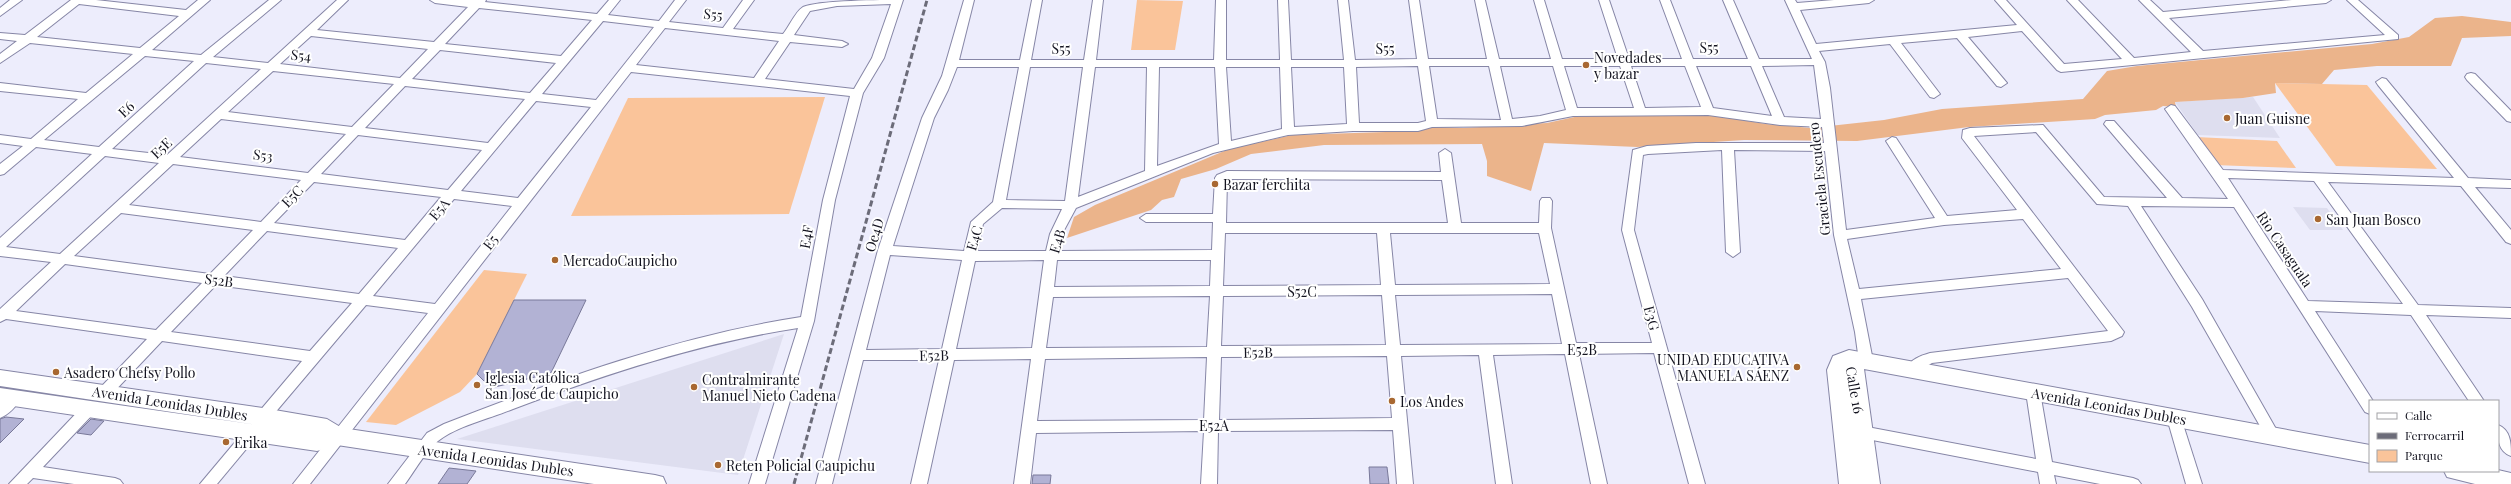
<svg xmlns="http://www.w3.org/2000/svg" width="2511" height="484" font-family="'Playfair Display',serif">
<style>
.built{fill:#dedeef}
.green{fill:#fac49a}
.forest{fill:#ebb48b}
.building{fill:#b2b2d4;stroke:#797999}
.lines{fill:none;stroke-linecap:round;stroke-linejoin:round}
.street-casing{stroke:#8686a6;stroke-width:2}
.secondary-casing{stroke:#8686a6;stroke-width:2}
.street{fill:#fff;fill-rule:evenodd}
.secondary{fill:#fff;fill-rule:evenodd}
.rail{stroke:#6c6c79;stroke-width:3;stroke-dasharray:6 3;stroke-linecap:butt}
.poi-dot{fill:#a86831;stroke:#fff;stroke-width:1.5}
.labels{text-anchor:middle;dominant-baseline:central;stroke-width:4;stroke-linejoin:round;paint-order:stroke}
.street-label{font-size:14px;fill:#13131f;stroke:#fff}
.poi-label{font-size:14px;fill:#13131f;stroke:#fff;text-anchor:start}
</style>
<rect width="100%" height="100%" fill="#ededfc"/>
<g class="built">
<polygon points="2253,97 2280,138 2198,135 2175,102"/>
<polygon points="2293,207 2327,208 2343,230 2310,230"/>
<polygon points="784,334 738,475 457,439"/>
</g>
<g class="green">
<polygon points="1137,0 1183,1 1175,50 1131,50"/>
<polygon points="2275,83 2367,85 2437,169 2336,166"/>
<polygon points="825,97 789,214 571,216 628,98"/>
<polygon points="2196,137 2277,141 2296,168 2214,165"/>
<polygon points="484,270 527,274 477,374 460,392 396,425 366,422"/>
</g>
<polygon class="forest" points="2462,16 2511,22 2511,36 2462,38 2451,66 2377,66 2334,70 2322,84 2275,83 2276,93 2243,98 2175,102 2176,107 2163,106 2156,110 2105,115 2095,119 1969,127 1857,141 1744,140 1637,147 1544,143 1531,191 1487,176 1487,161 1482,144 1324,145 1251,154 1216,169 1181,179 1174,197 1162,200 1151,210 1067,238 1074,217 1095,205 1229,149 1292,135 1417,131 1435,127 1463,128 1547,123 1579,116 1711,115 1766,124 1811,128 1884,120 1942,109 2083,99 2107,71 2137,66 2372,44 2409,37 2435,18"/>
<g class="building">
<polygon points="514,300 586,300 551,373 491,388 477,374"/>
<polygon points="6,417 24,419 0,443 0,419"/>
<polygon points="91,419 104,421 91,435 77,433"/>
<polygon points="1369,467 1387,467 1389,484 1370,484"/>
<polygon points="449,468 476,471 467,484 438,484"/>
<polygon points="1033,475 1051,475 1050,484 1032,484"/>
</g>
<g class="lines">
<g class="street-casing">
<g id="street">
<polygon points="10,0 22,0 0,16 0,8"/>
<path d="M71,0H96L186,10L198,0H210L152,50L201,55L269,0H281L213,57L268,63L337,0H348L317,30L434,42L468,7L435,3L430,0H486L485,2L597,14L609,0H620L608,15L659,21L675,0H686L669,22L723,28L743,0H754L733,29L783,34C789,27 795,12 803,7C820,0 881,0 903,0L884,58L863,93L835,200L814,321L765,484H749L798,328C700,343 606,374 513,409C491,418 457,426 438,441C427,449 414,472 405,484H388L427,433L444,424C560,379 677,336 801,317L823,200L850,96L631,72L310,484H293L428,313L366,305L268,421L263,423L258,421L256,417L258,413L302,361L162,341L109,397L104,399L99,397L97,393L99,389L147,339L6,319L0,322V309L51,262L0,256V238L92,154L36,147L4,174L0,175V164L23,146L0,143V135L31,139L78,99L0,91V83L86,93L133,54L30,43L0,63V54L17,41L0,39V33L25,35ZM79,4L179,16L140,48L37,37ZM891,4L872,58L854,89L765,79L790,42L842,47L848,44L842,41L794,35L810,11L837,6ZM479,8L592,20L561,56L445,44ZM603,21L654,27L596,100L542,94ZM665,28L779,41L754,78L636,65ZM311,36L428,49L400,78L280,64ZM440,50L556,63L530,93L412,79ZM145,56L194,61L99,147L44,140ZM206,63L261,69L167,155L112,149ZM273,71L394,84L352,127L228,112ZM405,86L525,99L488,143L365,128ZM536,101L591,107L518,198L461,191ZM221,119L346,134L308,173L180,157ZM358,135L482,150L448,190L321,174ZM105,156L159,163L60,254L6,247ZM173,164L301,180L261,222L129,205ZM314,182L441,197L405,240L274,223ZM454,199L512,206L435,304L373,296ZM121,213L253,230L210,274L74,256ZM267,231L398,248L359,294L224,276ZM65,264L202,283L156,330L16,311ZM216,285L352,303L310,351L171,332Z"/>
<path d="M964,0H974L959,60H1020L1032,0H1042L1031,60H1084L1093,0H1103L1096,60H1214L1216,0H1226V60H1280L1278,0H1288L1291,60H1344L1338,0H1348L1355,60L1417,59L1409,0H1419L1428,59H1487L1475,0H1485L1499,59H1551L1534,0H1544L1562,59H1618L1599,0H1609L1629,59H1682L1660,0H1670L1693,59H1748L1723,0H1733L1759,59H1812L1785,0H1795L1797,3L1834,0H1874L1869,3L1800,10L1816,44L2017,25L1995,0H2006L2064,64L2122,59L2067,0H2078L2134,58L2191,52L2139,0H2150L2163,12L2292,0H2331L2326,3L2169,18L2203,51L2385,35L2347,0H2358L2398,35V39L2061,72L2057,70L2022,31L1968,37L2007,83L2001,87L1997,86L1957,38L1901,43L1940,94L1934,98L1930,97L1890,44L1819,51L1825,62L1830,88L1846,230L1935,218L1886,141L1892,137L1896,138L1947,216L2017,210L1962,138L1963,130L1970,128L2043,125L2104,197L2167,198L2104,124L2106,121H2114L2182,198L2228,199L2165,109L2171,105L2175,106L2223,170L2454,178L2378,85L2376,82L2382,78L2386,79L2468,178L2511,180V188L2475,187L2511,230V244L2506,242L2461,186L2328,182L2418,305L2511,308V318L2426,315L2484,401H2469L2411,315L2315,311L2373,401H2370V414L2365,412L2234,207L2141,206L2202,299L2280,436L2278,440L2273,442L2268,440L2192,307L2128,206L2097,204L2036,132L1974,136L2124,332L2122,336L2111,341L1932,363L1913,374L1908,373L1906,369C1911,359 1920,356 1930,353L2108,331L2068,278L1861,299L1873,361L1871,365H1861L1859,361L1855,332L1834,235L1825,151L1734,150L1740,252L1733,257L1726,252L1722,150L1648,154L1643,155L1634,230L1705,484H1689L1654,353L1579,354L1607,484H1591L1565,354L1493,355L1512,484H1496L1479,355L1401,356L1413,484H1397L1393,430L1218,431L1217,484H1201L1204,431L1036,433L1030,484H1014L1031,359L954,360L927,484H911L939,360H863L832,484H816L878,250L922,118L942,76ZM1814,65L1821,119L1784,117L1762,66ZM1418,66L1426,121L1418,123H1359L1356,67ZM1429,66H1489L1501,120L1437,119ZM1500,66H1553L1566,110L1540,116L1512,119ZM1564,66H1620L1634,108H1577ZM1631,66H1685L1701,107L1645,108ZM1696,66H1751L1772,116L1713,108ZM957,67H1019L993,202L971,222L964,251L893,246L934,118L948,90ZM1030,67H1083L1065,201L1006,200ZM1095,67H1147L1145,171L1078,197ZM1159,67H1215L1219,144L1157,166ZM1226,67H1280L1282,129L1231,141ZM1291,67H1344L1347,124L1294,127ZM1708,115L1780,125L1822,127L1824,143H1696L1647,146L1633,150L1622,230L1652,343H1576L1551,228L1552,201L1550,198H1542L1540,201L1539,223H1461L1451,153L1445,149L1439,153L1441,172L1227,171L1217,175L1215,178L1213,214H1146L1140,218L1146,222H1213L1212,250L1059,251L1062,234L1076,208L1213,153L1288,135L1353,131H1418L1432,127L1522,126L1573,116ZM2228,178L2314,181L2403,304L2308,301ZM1229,179L1442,180L1448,223H1226L1227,180ZM1002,208L1062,209L1050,234L1046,251H977L983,224ZM2023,219L2061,269L1859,289L1847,239L1944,225ZM1225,233H1377L1381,285L1223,286ZM1390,233H1539L1550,284L1395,285ZM890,255L962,260L942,349L866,350ZM1044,260L1032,348L956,349L975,261ZM1057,260H1211L1210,286L1054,287ZM1552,294L1562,344L1400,345L1395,295ZM1382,295L1386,345L1221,346L1223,296ZM1210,296L1207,347L1046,348L1053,297ZM1387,356L1392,418L1219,420L1221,357ZM1207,357L1204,420L1037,421L1045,359Z"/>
<polygon points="2471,73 2475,74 2511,111 2511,122 2507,121 2467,80 2465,77 2467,74"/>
<polygon points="2033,386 2038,388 2040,392 2052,462 2133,478 2138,480 2141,484 2100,484 2054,475 2056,484 2040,484 2038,472 1862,438 1857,436 1855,432 1857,428 1862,426 2036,459 2026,392 2028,388"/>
<path d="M14,392L19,394L21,398C17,406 8,415 0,418V403L9,394Z"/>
<polygon points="90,402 95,404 97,408 95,412 43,467 115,478 120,480 123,484 74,484 33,478 27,484 9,484 85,404"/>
<polygon points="2174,412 2179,414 2181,418 2202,484 2186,484 2167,418 2169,414"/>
<path d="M2498,425C2511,430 2511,444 2511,456C2497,451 2498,437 2498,425Z"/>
<polygon points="252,426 257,428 259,432 257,436 217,484 200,484 247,428"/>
</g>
</g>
<g class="secondary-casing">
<g id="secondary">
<polygon points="1849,350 2370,445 2370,463 1864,369 1880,484 1839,484 1827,370 1833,356"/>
<polygon points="0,370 263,408 327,419 342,428 655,475 663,477 666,484 594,484 337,445 317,451 0,404 0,388 258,425 0,386"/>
<polygon points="2498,470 2511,473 2511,484 2475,484 2447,477 2444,471"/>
</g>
</g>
<use href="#street" class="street"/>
<use href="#secondary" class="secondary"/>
<polyline class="rail" points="794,484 927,0"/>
</g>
<g class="poi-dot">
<circle cx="1586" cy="65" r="4"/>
<circle cx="2227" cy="118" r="4"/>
<circle cx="1215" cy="184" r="4"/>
<circle cx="2318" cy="219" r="4"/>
<circle cx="555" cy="260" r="4"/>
<circle cx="1797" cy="367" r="4"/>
<circle cx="56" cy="372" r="4"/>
<circle cx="477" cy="385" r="4"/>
<circle cx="694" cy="387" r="4"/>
<circle cx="1392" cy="401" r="4"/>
<circle cx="226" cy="442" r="4"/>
<circle cx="718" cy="465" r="4"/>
</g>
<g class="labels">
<g class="street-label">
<text transform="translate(713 14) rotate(6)">S55</text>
<text x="1709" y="47">S55</text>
<text x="1061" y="48">S55</text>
<text x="1385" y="48">S55</text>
<text transform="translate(301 55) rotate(6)">S54</text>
<text transform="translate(126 109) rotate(-43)">E6</text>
<text transform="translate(161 148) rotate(-43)">E5E</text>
<text transform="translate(263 155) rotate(7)">S53</text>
<text transform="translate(1819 179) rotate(-96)">Graciela Escudero</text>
<text transform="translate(292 196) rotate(-46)">E5C</text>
<text transform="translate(439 209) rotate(-50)">E5A</text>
<text transform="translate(874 235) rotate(-73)">Oe4D</text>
<text transform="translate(806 237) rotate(-80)">E4F</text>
<text transform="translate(974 238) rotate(-74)">E4C</text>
<text transform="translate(1057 241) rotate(-73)">E4B</text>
<text transform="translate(490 242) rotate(-52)">E5</text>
<text transform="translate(2285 249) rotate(56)">Rio Casaguala</text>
<text transform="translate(219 280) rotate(8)">S52B</text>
<text x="1302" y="291">S52C</text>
<text transform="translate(1652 318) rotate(75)">E3G</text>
<text x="1582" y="349">E52B</text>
<text transform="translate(1258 352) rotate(-1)">E52B</text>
<text transform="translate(934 355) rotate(-1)">E52B</text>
<text transform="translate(1855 390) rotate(80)">Calle 16</text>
<text transform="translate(170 403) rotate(9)">Avenida Leonidas Dubles</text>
<text transform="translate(2109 406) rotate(10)">Avenida Leonidas Dubles</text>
<text x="1214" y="425">E52A</text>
<text transform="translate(496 460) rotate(8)">Avenida Leonidas Dubles</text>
</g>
<g class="poi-label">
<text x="1594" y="57">Novedades<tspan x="1594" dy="16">y bazar</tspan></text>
<text x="2235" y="118">Juan Guisne</text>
<text x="1223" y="184">Bazar ferchita</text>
<text x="2326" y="219">San Juan Bosco</text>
<text x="563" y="260">MercadoCaupicho</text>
<text x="1789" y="359" text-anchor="end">UNIDAD EDUCATIVA<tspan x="1789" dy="16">MANUELA SÁENZ</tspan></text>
<text x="64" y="372">Asadero Chefsy Pollo</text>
<text x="485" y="377">Iglesia Católica<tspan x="485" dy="16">San José de Caupicho</tspan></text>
<text x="702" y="379">Contralmirante<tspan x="702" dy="16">Manuel Nieto Cadena</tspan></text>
<text x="1400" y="401">Los Andes</text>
<text x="234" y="442">Erika</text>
<text x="726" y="465">Reten Policial Caupichu</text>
</g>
</g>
<rect x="2369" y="400" width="130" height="72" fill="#ffffff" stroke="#a1a1a5"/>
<rect x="2377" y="413" width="20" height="6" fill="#ffffff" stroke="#a1a1a5"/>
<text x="2405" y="420" font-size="12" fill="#13131f">Calle</text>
<rect x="2377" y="433" width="20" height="6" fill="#6c6c79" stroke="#a1a1a5"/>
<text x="2405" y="440" font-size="12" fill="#13131f">Ferrocarril</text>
<rect x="2377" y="450" width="20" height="12" fill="#fac49a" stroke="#a1a1a5"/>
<text x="2405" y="460" font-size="12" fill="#13131f">Parque</text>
</svg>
